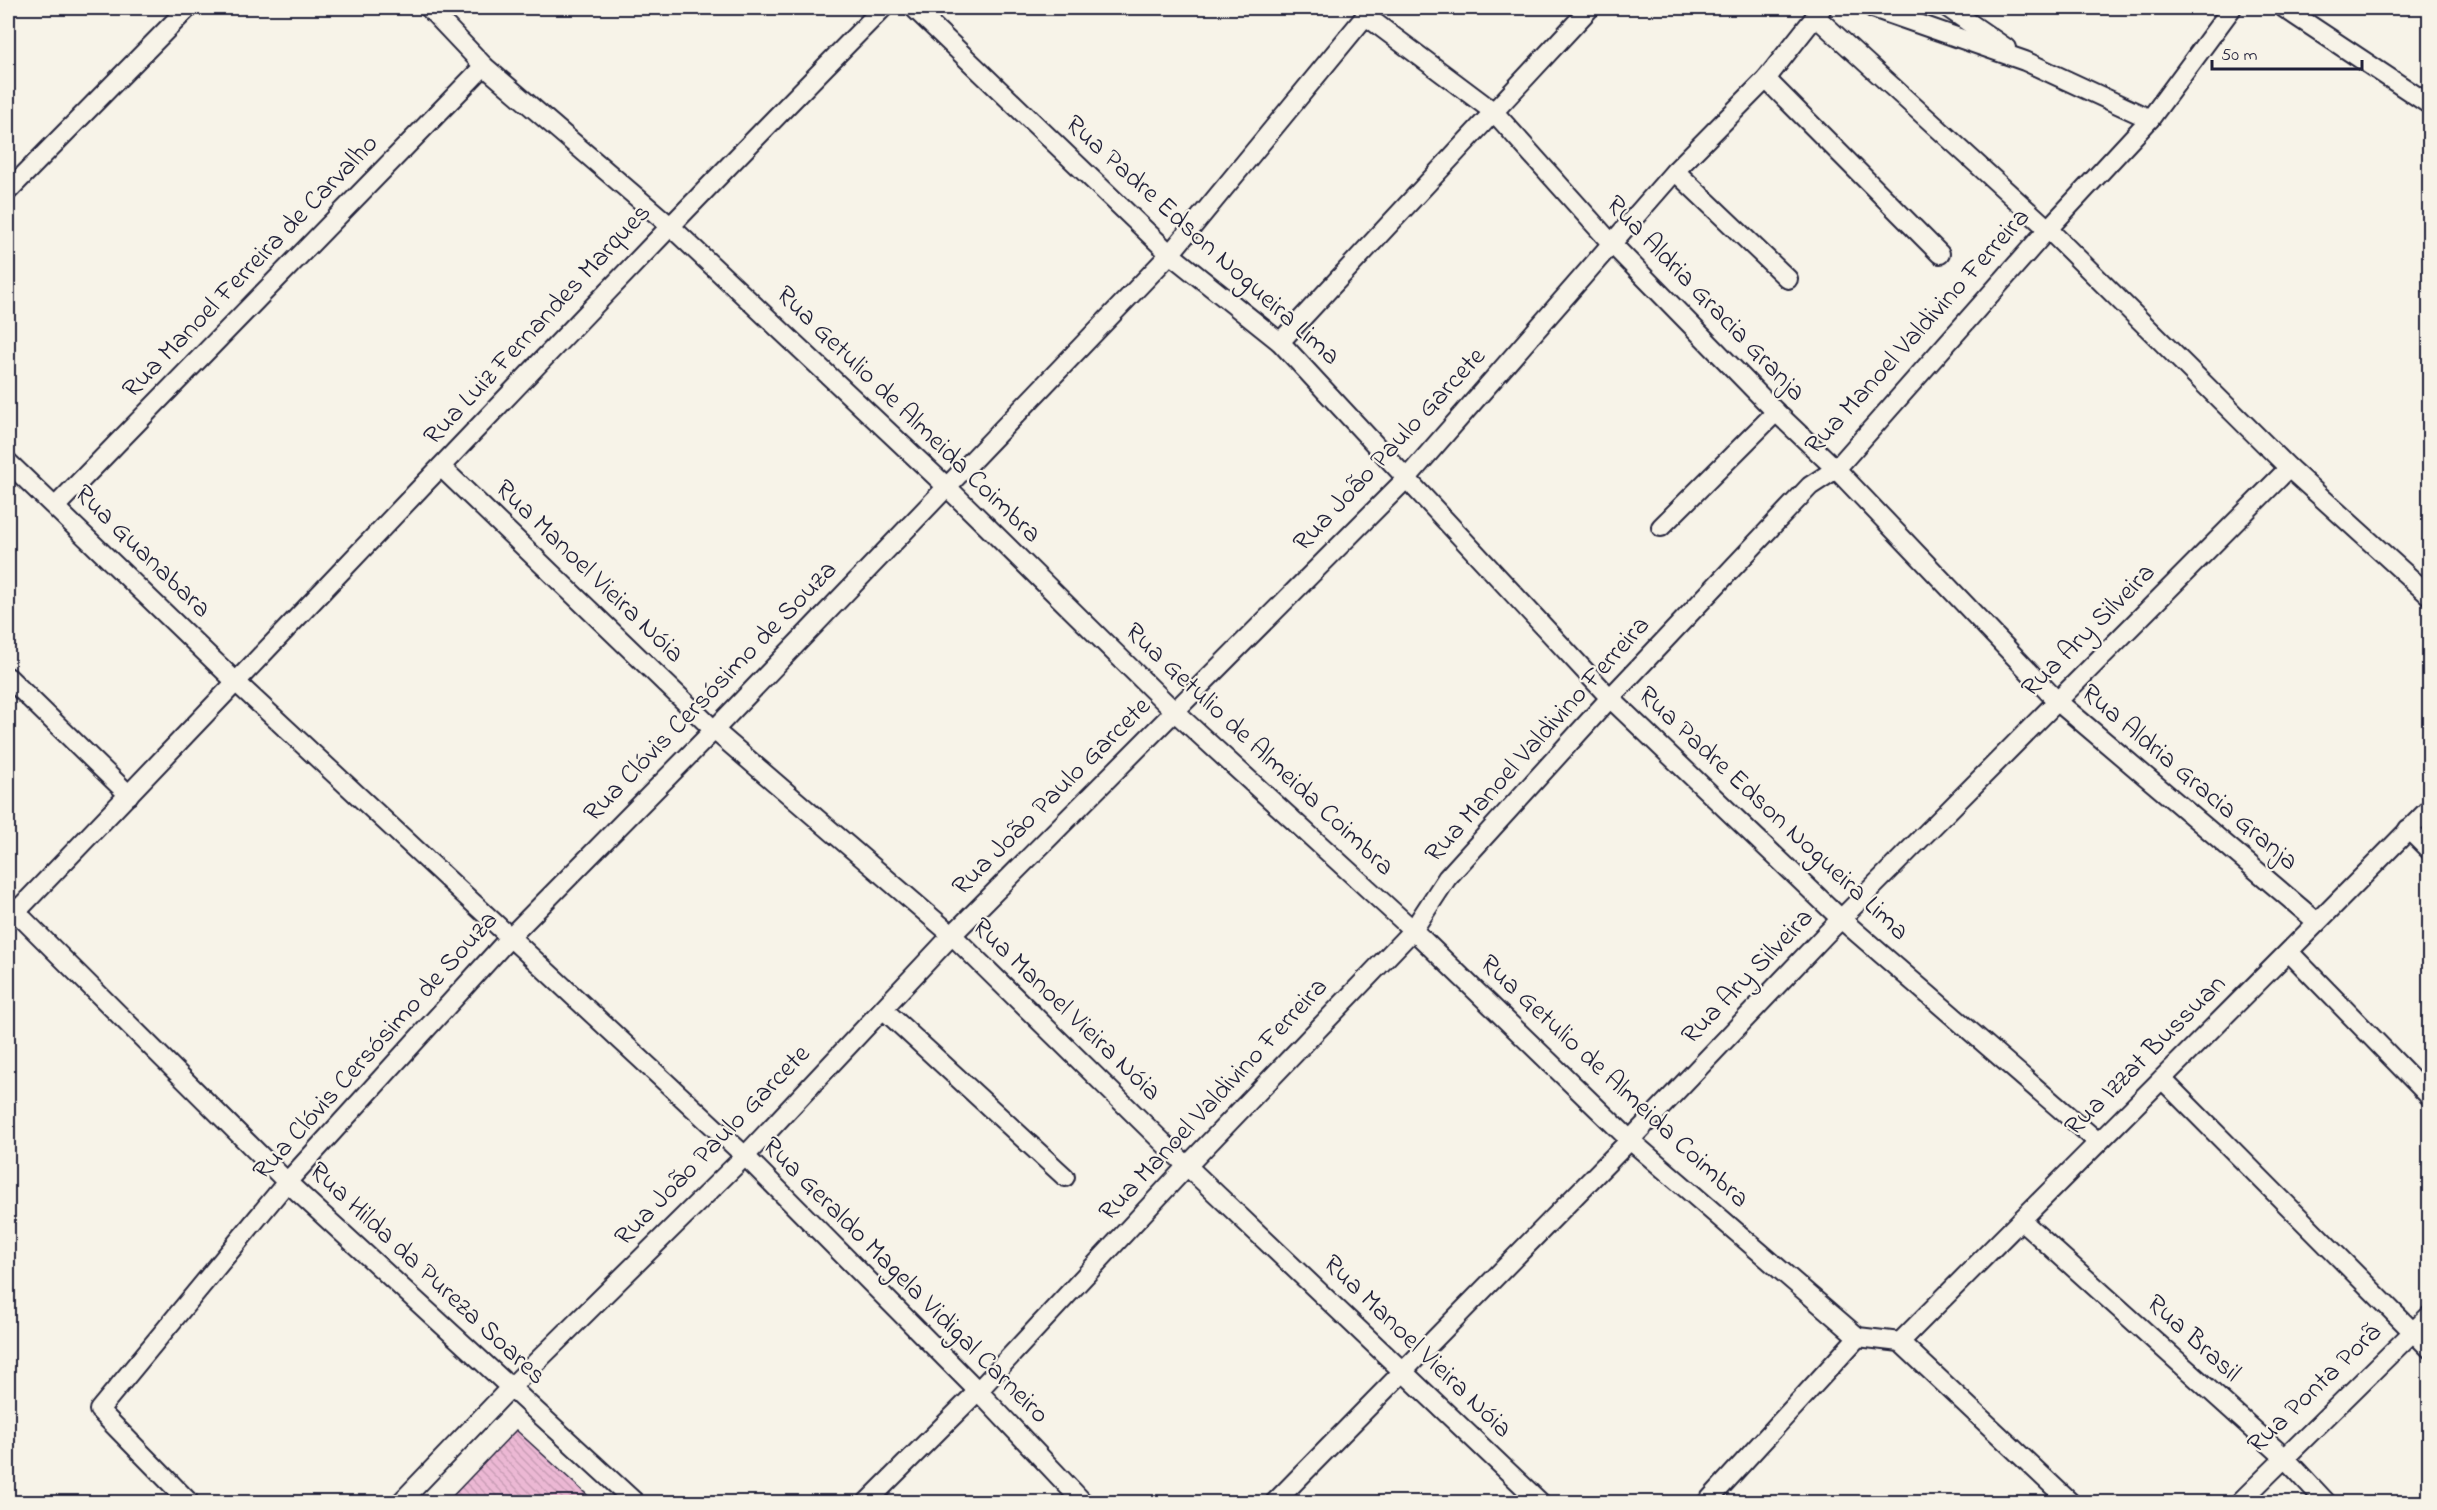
<svg xmlns="http://www.w3.org/2000/svg" width="2437" height="1510" font-family="'Indie Flower',sans-serif">
<style>
.building{fill:url(#building-back-hatch);stroke:#22223b;stroke-width:1.5}
.lines{fill:none;stroke-linecap:round;stroke-linejoin:round}
.minor-casing{stroke:#22223b;stroke-width:22}
.minor{stroke:#f7f3e8;stroke-width:18}
.labels{text-anchor:middle;dominant-baseline:central;stroke-width:4.5;stroke-linejoin:round;paint-order:stroke}
.street-label{font-size:27px;fill:#22223b;stroke:#f7f3e8}
</style>
<defs>
<pattern id="building-back-hatch" width="6" height="6" patternUnits="userSpaceOnUse" patternTransform="scale(1.5)"><rect width="6" height="6" fill="#ecb8d4"/><path d="M-1 5l2 2M0 0l6 6M5-1l2 2" fill="none" stroke="#ca9eb7"/></pattern>
</defs>
<rect width="100%" height="100%" fill="#f7f3e8"/>
<filter id="ink" filterUnits="userSpaceOnUse"><feTurbulence type="fractalNoise" baseFrequency=".0167" numOctaves="2"/><feDisplacementMap in="SourceGraphic" scale="12" xChannelSelector="R" yChannelSelector="G"/><feConvolveMatrix kernelMatrix="1 2 1 2 8 2 1 2 1" color-interpolation-filters="sRGB"/></filter>
<g filter="url(#ink)">
<polygon class="building" points="516,1430 596,1503 446,1503"/>
<g class="lines">
<g class="minor-casing">
<g id="minor">
<polyline points="429,8 484,66 669,225 947,487 1175,712 1413,930 1630,1140 1858,1337 1900,1342 2070,1502"/>
<polyline points="914,8 1170,254 1280,342 1610,698 1841,919 2097,1141"/>
<polyline points="1873,8 2025,61 2150,119"/>
<polyline points="1948,8 2006,48"/>
<polyline points="2284,8 2430,105"/>
<polyline points="1366,16 1494,112 1612,244 1776,412 1836,469 2057,701 2317,922"/>
<polyline points="1815,16 2048,229 2289,468 2430,596"/>
<polyline points="1766,79 1940,254"/>
<polyline points="1675,171 1788,279"/>
<polyline points="8,191 188,8"/>
<polyline points="1280,342 1590,8"/>
<polyline points="8,462 237,683 745,1156 978,1391 1083,1502"/>
<polyline points="441,467 714,730 952,935 1187,1166 1540,1502"/>
<polyline points="56,506 484,66"/>
<polyline points="1661,527 1776,412"/>
<polyline points="8,677 129,795"/>
<polyline points="2408,829 2430,851"/>
<polyline points="9,905 287,1182 635,1502"/>
<path d="M16,912C306,611 590,305 883,8"/>
<polyline points="2289,952 2430,1097"/>
<polyline points="883,1009 1065,1177"/>
<polyline points="2162,1079 2430,1349"/>
<polyline points="2021,1220 2284,1457 2326,1502"/>
<path d="M1900,1342C2076,1164 2255,987 2430,808"/>
<polyline points="189,1502 99,1410 287,1182 511,936 714,730 1170,254 1372,8"/>
<polyline points="401,1502 510,1388 745,1156 952,935 1407,478 1675,171 1766,79 1822,8"/>
<polyline points="867,1502 978,1391 1187,1166 1413,930 1447,878 1610,698 1810,486 1836,469 2048,229 2150,119 2232,8"/>
<polyline points="1275,1502 1630,1140 1826,934 2289,468"/>
<polyline points="1707,1502 1858,1337"/>
<polyline points="2240,1502 2430,1315"/>
</g>
</g>
<use href="#minor" class="minor"/>
</g>
</g>
<g class="labels">
<g class="street-label">
<text transform="translate(1202 241) rotate(42)">Rua Padre Edson Nogueira Lima</text>
<text transform="translate(251 267) rotate(-46)">Rua Manoel Ferreira de Carvalho</text>
<text transform="translate(1705 299) rotate(46)">Rua Aldria Gracia Granja</text>
<text transform="translate(538 325) rotate(-47)">Rua Luiz Fernandes Marques</text>
<text transform="translate(1918 332) rotate(-48)">Rua Manoel Valdivino Ferreira</text>
<text transform="translate(908 415) rotate(44)">Rua Getulio de Almeida Coimbra</text>
<text transform="translate(1390 450) rotate(-47)">Rua João Paulo Garcete</text>
<text transform="translate(142 552) rotate(44)">Rua Guanabara</text>
<text transform="translate(589 572) rotate(44)">Rua Manoel Vieira Nóia</text>
<text transform="translate(2089 631) rotate(-45)">Rua Ary Silveira</text>
<text transform="translate(711 692) rotate(-46)">Rua Clóvis Cersósimo de Souza</text>
<text transform="translate(1538 740) rotate(-48)">Rua Manoel Valdivino Ferreira</text>
<text transform="translate(1259 750) rotate(43)">Rua Getulio de Almeida Coimbra</text>
<text transform="translate(2189 778) rotate(40)">Rua Aldria Gracia Granja</text>
<text transform="translate(1052 797) rotate(-45)">Rua João Paulo Garcete</text>
<text transform="translate(1773 814) rotate(43)">Rua Padre Edson Nogueira Lima</text>
<text transform="translate(1748 977) rotate(-46)">Rua Ary Silveira</text>
<text transform="translate(1066 1010) rotate(44)">Rua Manoel Vieira Nóia</text>
<text transform="translate(376 1046) rotate(-48)">Rua Clóvis Cersósimo de Souza</text>
<text transform="translate(2146 1056) rotate(-45)">Rua Izzat Bussuan</text>
<text transform="translate(1614 1082) rotate(43)">Rua Getulio de Almeida Coimbra</text>
<text transform="translate(1214 1100) rotate(-47)">Rua Manoel Valdivino Ferreira</text>
<text transform="translate(713 1146) rotate(-46)">Rua João Paulo Garcete</text>
<text transform="translate(427 1274) rotate(43)">Rua Hilda da Pureza Soares</text>
<text transform="translate(905 1281) rotate(45)">Rua Geraldo Magela Vidigal Carneiro</text>
<text transform="translate(2193 1339) rotate(42)">Rua Brasil</text>
<text transform="translate(1417 1347) rotate(44)">Rua Manoel Vieira Nóia</text>
<text transform="translate(2315 1389) rotate(-44)">Rua Ponta Porã</text>
</g>
</g>
<rect width="2437" height="1510" fill="none" stroke="#f7f3e8" stroke-width="30"/>
<rect x="15" y="15" width="2407" height="1480" fill="none" stroke="#22223b" stroke-width="2" filter="url(#ink)"/>
<path d="M2212 60v9h150v-9" fill="none" stroke="#22223b" stroke-width="3"/>
<text x="2221" y="60" font-size="18" fill="#22223b" stroke="#f7f3e8" stroke-width="4.5" paint-order="stroke">50 m</text>
</svg>
